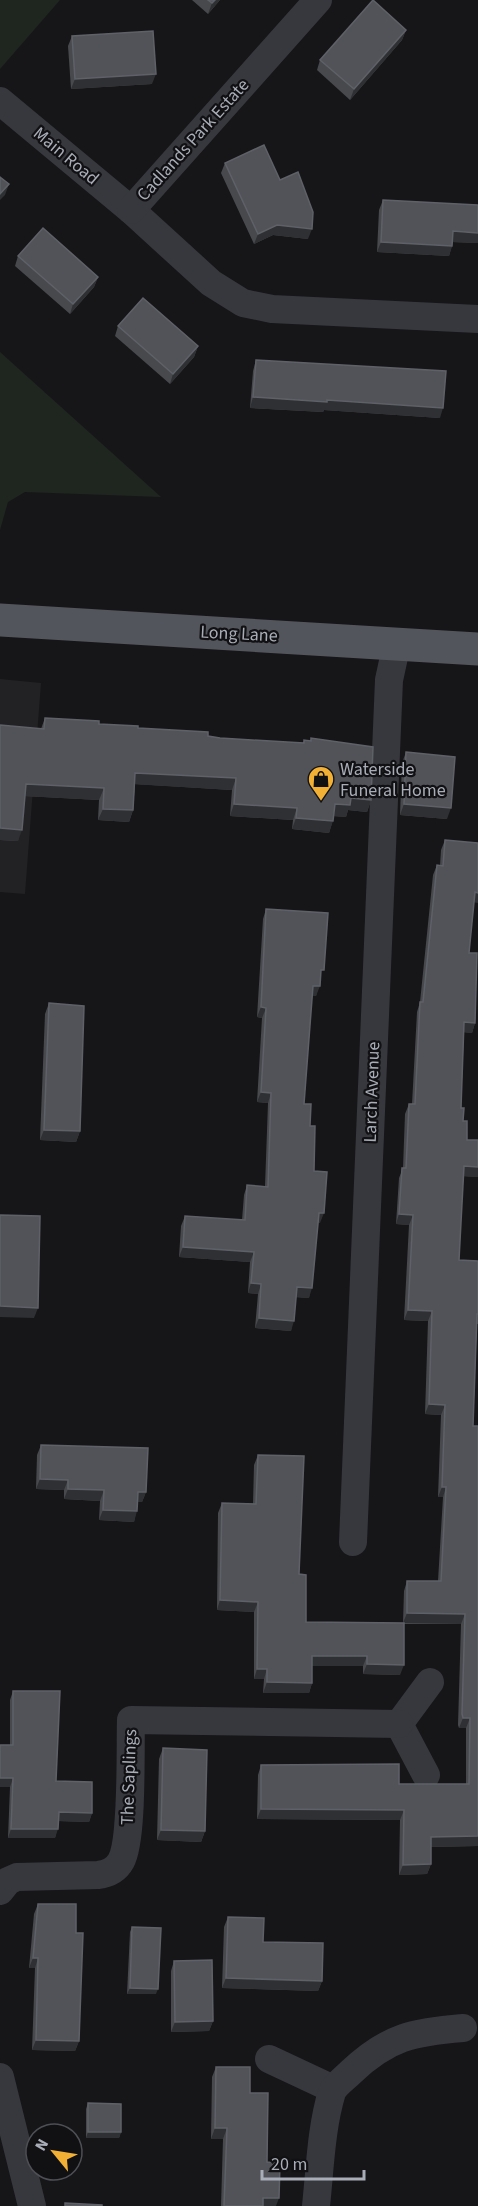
<svg xmlns="http://www.w3.org/2000/svg" width="478" height="2206" font-family="'Source Sans 3',sans-serif">
<style>
.built{fill:#222225}
.green{fill:#1e261f}
.lines{fill:none;stroke-linecap:round;stroke-linejoin:round}
.minor{stroke:#37383d;stroke-width:28}
.primary{stroke:#53555c;stroke-width:33}
.wall{fill:#47494d}
.shaded-wall{fill:#2f3033}
.building{fill:#525359;stroke:#5f6168;stroke-width:1.5}
.labels{text-anchor:middle;dominant-baseline:central;stroke-width:4.5;stroke-linejoin:round;paint-order:stroke}
.street-label{font-size:18px;fill:#a8adb8;stroke:#111113}
.poi-label{font-size:18px;fill:#a8adb8;stroke:#111113;text-anchor:start}
</style>
<rect width="100%" height="100%" fill="#161618"/>
<polygon class="built" points="0,679 41,683 25,894 0,892"/>
<g class="green">
<polygon points="0,0 60,0 0,69"/>
<polygon points="0,352 161,497 25,492 8,502 0,530"/>
</g>
<g class="lines">
<g class="minor">
<polyline points="0,101 131,210 211,283 243,303 272,309 478,319"/>
<polyline points="131,210 318,0"/>
<polyline points="353,1542 389,680 397,643"/>
<polyline points="399,1724 426,1775"/>
<polyline points="399,1724 430,1682"/>
<path d="M0,1891L8,1881L17,1877L98,1875C107,1874 116,1870 121,1861C133,1840 130,1749 131,1720L399,1724"/>
<polyline points="269,2059 333,2089"/>
<polyline points="0,2077 32,2206"/>
<path d="M316,2206C320,2169 321,2128 332,2092C335,2085 345,2078 351,2072C388,2037 413,2032 463,2028"/>
</g>
<polyline class="primary" points="0,620 478,649"/>
</g>
<g class="wall">
<polygon points="192,0 220,0 208,14"/>
<polygon points="406,30 402,40 350,100 317,70 320,60"/>
<polygon points="72,36 152,84 71,89 68,46"/>
<polygon points="225,163 280,180 308,239 273,235 254,244 221,173"/>
<polygon points="383,200 478,205 478,243 453,242 449,256 377,252 379,210"/>
<polygon points="18,256 98,277 94,287 70,314 15,266"/>
<polygon points="118,326 198,346 194,357 170,384 115,336"/>
<polygon points="256,360 440,418 324,410 323,412 250,408 253,371"/>
<polygon points="45,718 208,736 220,738 303,743 304,740 310,741 311,738 371,800 367,812 348,810 346,817 334,816 329,833 292,829 293,820 230,816 232,790 135,784 133,810 129,822 98,820 99,800 25,796 18,841 0,840"/>
<polygon points="406,752 447,819 400,815 402,763"/>
<polygon points="445,840 474,903 469,953 475,1023 472,1033 464,1032 461,1108 467,1140 478,1140 478,1177 463,1176 459,1260 478,1261 478,1324 477,1324 473,1426 478,1426 478,1846 431,1847 431,1864 427,1874 399,1875 400,1820 257,1819 258,1775 261,1765 399,1784 466,1784 466,1728 459,1728 458,1725 461,1624 404,1624 400,1675 363,1674 363,1666 312,1666 312,1683 309,1693 263,1693 264,1679 254,1679 254,1612 217,1610 218,1513 222,1503 253,1504 254,1465 258,1455 299,1574 306,1622 403,1623 404,1591 407,1581 438,1581 443,1497 438,1497 441,1415 425,1414 428,1321 404,1320 409,1225 396,1224 399,1178 403,1168 405,1114 409,1104 412,1104 417,1012 420,1002 433,875 437,865 440,866 441,850"/>
<polygon points="266,909 320,980 316,996 312,996 304,1104 310,1126 314,1171 320,1223 318,1223 309,1298 296,1297 291,1331 255,1328 258,1294 248,1293 250,1262 179,1257 181,1226 185,1216 242,1220 244,1195 247,1185 265,1186 268,1103 257,1102 262,1018 257,1017 263,919"/>
<polygon points="49,1003 80,1131 76,1142 40,1140 45,1014"/>
<polygon points="41,1445 146,1492 142,1502 138,1502 134,1522 99,1520 100,1501 64,1499 64,1490 36,1489 37,1455"/>
<polygon points="13,1691 56,1781 92,1813 89,1822 59,1821 55,1838 8,1838 10,1787 0,1787 0,1745 10,1745 10,1700"/>
<polygon points="163,1748 205,1831 201,1842 157,1840 159,1759"/>
<polygon points="38,1904 76,1933 79,2041 75,2051 32,2050 35,1968 29,1968 34,1914"/>
<polygon points="228,1917 263,1942 322,1981 318,1991 222,1988 224,1927"/>
<polygon points="132,1927 156,1994 127,1994 130,1932"/>
<polygon points="174,1961 213,2021 209,2031 171,2032 171,1971"/>
<polygon points="216,2067 250,2093 267,2162 276,2206 221,2206 223,2139 211,2139 212,2077"/>
<polygon points="88,2103 121,2132 119,2138 86,2138 86,2109"/>
</g>
<g class="shaded-wall">
<polygon points="215,0 220,0 208,14 212,3"/>
<polygon points="406,30 402,40 350,100 354,89"/>
<polygon points="156,74 152,84 71,89 75,79"/>
<polygon points="9,184 5,195 0,200 0,194"/>
<polygon points="277,225 312,229 308,239 273,235 254,244 258,234"/>
<polygon points="453,231 478,233 478,243 449,242"/>
<polygon points="381,242 452,246 449,256 377,252"/>
<polygon points="98,277 94,287 70,314 73,304"/>
<polygon points="198,346 194,357 170,384 173,374"/>
<polygon points="253,397 327,400 443,408 440,418 324,410 323,412 250,408"/>
<polygon points="135,773 236,778 232,790 131,784"/>
<polygon points="26,784 104,788 99,800 22,796"/>
<polygon points="351,798 371,800 367,812 348,810 346,817 331,816 335,804"/>
<polygon points="234,804 297,808 293,820 230,816"/>
<polygon points="404,804 451,808 447,819 400,815"/>
<polygon points="103,809 133,810 129,822 98,820"/>
<polygon points="296,818 333,821 329,833 292,829"/>
<polygon points="0,828 22,830 18,841 0,840"/>
<polygon points="475,892 478,893 478,903 471,902"/>
<polygon points="313,986 320,986 316,996 309,996"/>
<polygon points="261,1007 266,1008 262,1018 257,1017"/>
<polygon points="464,1022 475,1023 472,1033 460,1032"/>
<polygon points="261,1092 271,1093 268,1103 257,1102"/>
<polygon points="44,1130 80,1131 76,1142 40,1140"/>
<polygon points="464,1166 478,1167 478,1177 460,1176"/>
<polygon points="319,1213 324,1213 320,1223 315,1223"/>
<polygon points="399,1214 413,1215 409,1225 396,1224"/>
<polygon points="183,1247 254,1252 250,1262 179,1257"/>
<polygon points="251,1283 261,1284 258,1294 248,1293"/>
<polygon points="297,1287 312,1288 309,1298 293,1297"/>
<polygon points="0,1306 38,1308 34,1318 0,1317"/>
<polygon points="408,1310 432,1311 428,1321 404,1320"/>
<polygon points="259,1318 294,1321 291,1331 255,1328"/>
<polygon points="429,1404 445,1405 441,1415 425,1414"/>
<polygon points="40,1479 68,1480 64,1490 36,1489"/>
<polygon points="442,1487 446,1487 443,1497 438,1497"/>
<polygon points="68,1489 104,1490 100,1501 64,1499"/>
<polygon points="138,1492 146,1492 142,1502 134,1502"/>
<polygon points="103,1510 137,1511 134,1522 99,1520"/>
<polygon points="220,1600 258,1602 254,1612 217,1610"/>
<polygon points="407,1613 465,1614 461,1624 403,1623"/>
<polygon points="312,1656 367,1656 363,1666 309,1666"/>
<polygon points="367,1664 404,1665 400,1675 363,1674"/>
<polygon points="257,1669 267,1669 264,1679 254,1679"/>
<polygon points="267,1682 312,1683 309,1693 263,1693"/>
<polygon points="463,1718 470,1718 466,1728 459,1728"/>
<polygon points="0,1778 13,1778 10,1787 0,1787"/>
<polygon points="261,1809 404,1810 400,1820 257,1819"/>
<polygon points="59,1812 92,1813 89,1822 56,1821"/>
<polygon points="11,1829 58,1829 55,1838 8,1838"/>
<polygon points="161,1830 205,1831 201,1842 157,1840"/>
<polygon points="478,1836 478,1846 427,1847 431,1837"/>
<polygon points="431,1864 427,1874 399,1875 403,1865"/>
<polygon points="33,1958 38,1958 35,1968 29,1968"/>
<polygon points="226,1978 322,1981 318,1991 222,1988"/>
<polygon points="130,1988 158,1989 156,1994 127,1994"/>
<polygon points="213,2021 209,2031 171,2032 175,2022"/>
<polygon points="36,2040 79,2041 75,2051 32,2050"/>
<polygon points="215,2128 227,2128 223,2139 211,2139"/>
<polygon points="88,2132 121,2132 119,2138 86,2138"/>
<polygon points="263,2198 279,2198 276,2206 260,2206"/>
</g>
<g class="building">
<polygon points="208,0 215,0 212,3"/>
<polygon points="373,0 406,30 354,89 320,60"/>
<polygon points="153,31 156,74 75,79 72,36"/>
<polygon points="264,145 280,180 298,172 313,212 312,229 277,225 258,234 225,163"/>
<polygon points="0,177 9,184 0,194"/>
<polygon points="383,200 478,205 478,233 453,231 452,246 381,242"/>
<polygon points="43,228 98,277 73,304 18,256"/>
<polygon points="143,298 198,346 173,374 118,326"/>
<polygon points="256,360 446,371 443,408 327,400 327,402 253,397"/>
<polygon points="45,718 99,721 99,724 138,726 138,728 208,732 208,736 220,738 304,743 304,740 311,741 311,738 373,747 371,800 351,798 350,805 335,804 333,821 296,818 297,808 234,804 236,778 135,773 133,810 103,809 104,788 26,784 22,830 0,828 0,725 44,729"/>
<polygon points="406,752 455,757 451,808 404,804"/>
<polygon points="445,840 478,843 478,893 475,892 469,953 477,953 475,1023 464,1022 461,1108 464,1108 463,1121 467,1121 467,1140 478,1140 478,1167 464,1166 459,1260 478,1261 478,1314 477,1314 473,1426 478,1426 478,1836 431,1837 431,1864 403,1865 404,1810 261,1809 261,1765 399,1764 399,1784 469,1784 470,1718 463,1718 462,1714 465,1614 407,1613 407,1581 441,1581 446,1487 442,1487 445,1405 429,1404 432,1311 408,1310 413,1215 399,1214 402,1168 406,1168 409,1104 415,1104 420,1002 423,1002 437,865 443,866"/>
<polygon points="266,909 328,913 324,970 321,970 320,986 313,986 304,1104 311,1104 310,1126 315,1126 314,1171 327,1172 324,1213 319,1213 312,1288 297,1287 294,1321 259,1318 261,1284 251,1283 254,1252 183,1247 185,1216 245,1220 247,1185 268,1187 271,1093 261,1092 266,1008 261,1007"/>
<polygon points="49,1003 84,1006 80,1131 44,1130"/>
<polygon points="0,1215 40,1216 38,1308 0,1306"/>
<polygon points="41,1445 148,1448 146,1492 138,1492 137,1511 103,1510 104,1490 68,1489 68,1480 40,1479"/>
<polygon points="258,1455 304,1456 299,1574 306,1575 306,1622 404,1623 404,1665 367,1664 367,1656 312,1656 312,1683 267,1682 267,1669 257,1669 258,1602 220,1600 222,1503 256,1504"/>
<polygon points="13,1691 60,1691 56,1781 92,1782 92,1813 59,1812 58,1829 11,1829 13,1778 0,1778 0,1745 13,1745"/>
<polygon points="163,1748 207,1750 205,1831 161,1830"/>
<polygon points="38,1904 76,1904 76,1933 83,1933 79,2041 36,2040 38,1958 33,1958"/>
<polygon points="228,1917 264,1918 263,1942 323,1943 322,1981 226,1978"/>
<polygon points="132,1927 161,1928 158,1989 130,1988"/>
<polygon points="212,1960 213,2021 175,2022 174,1961"/>
<polygon points="216,2067 250,2067 250,2093 268,2093 267,2162 280,2163 279,2198 263,2198 263,2206 224,2206 227,2128 215,2128"/>
<polygon points="88,2103 121,2104 121,2132 88,2132"/>
<polygon points="65,2203 102,2205 102,2206 65,2206"/>
</g>
<defs>
<g id="shop-pin" transform="scale(1.35)"><path d="M0 17L-7.5 6A9.5 9.5 0 1 1 7.5 6Z" fill="#f2b134" stroke="#111113"/><path d="M-5-2.5h2.3a2.7 3.5 0 0 1 5.4 0H5L5.5 6h-11ZM-1.5-2.5h3a1.5 2.3 0 0 0-3 0Z" fill="#111"/></g>
</defs>
<g fill-rule="evenodd">
<use href="#shop-pin" x="321" y="779"/>
</g>
<g class="labels">
<g class="street-label">
<text transform="translate(193 140) rotate(-48)">Cadlands Park Estate</text>
<text transform="translate(66 156) rotate(40)">Main Road</text>
<text transform="translate(239 634) rotate(3)">Long Lane</text>
<text transform="translate(372 1092) rotate(-88)">Larch Avenue</text>
<text transform="translate(129 1777) rotate(-88)">The Saplings</text>
</g>
<g class="poi-label">
<text x="340" y="769">Waterside<tspan x="340" dy="21">Funeral Home</tspan></text>
</g>
</g>
<g transform="translate(54 2152) rotate(300)"><circle r="28" fill="#111113" stroke="#4d4f55" stroke-width="1.5"/>
<path d="M0-4.5L10 22L0 15L-10 22Z" fill="#f2b134"/>
<text y="-9" font-size="16" font-weight="bold" text-anchor="middle" fill="#a8adb8">N</text>
</g>
<path d="M262 2170v9h102v-9" fill="none" stroke="#a8adb8" stroke-width="3"/>
<text x="271" y="2170" font-size="18" fill="#a8adb8" stroke="#111113" stroke-width="4.5" paint-order="stroke">20 m</text>
</svg>
